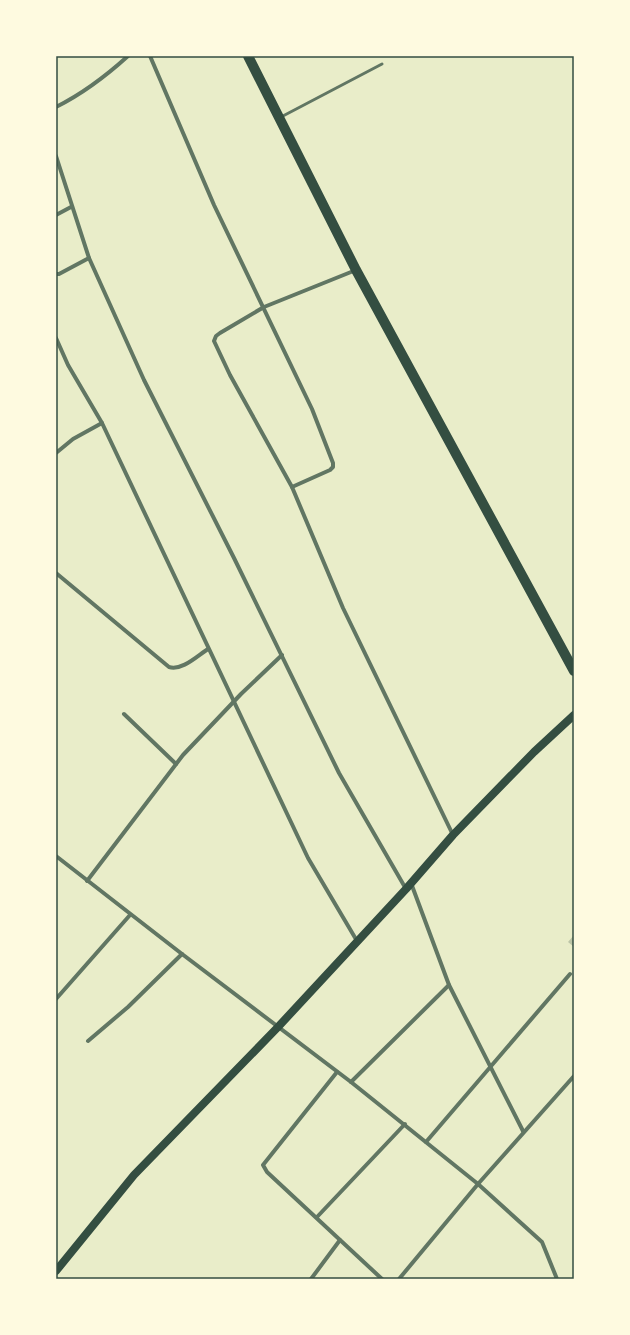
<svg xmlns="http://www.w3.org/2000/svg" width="630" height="1335" font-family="'Titillium Web',sans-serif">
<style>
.building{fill:#bcc5a7}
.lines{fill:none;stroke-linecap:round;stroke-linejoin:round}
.service{stroke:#617663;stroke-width:3}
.minor{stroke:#617663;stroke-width:4}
.secondary{stroke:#344e41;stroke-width:8}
.primary{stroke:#344e41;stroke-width:10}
.neatline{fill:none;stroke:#344e41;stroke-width:1.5}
</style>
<rect width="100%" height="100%" fill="#e9edc9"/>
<polygon class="building" points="574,935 574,947 568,942"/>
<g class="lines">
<polyline class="service" points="281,117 382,64"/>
<g class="minor">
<polyline points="150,56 214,205 312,409 333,463 333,467 330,470 292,487"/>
<path d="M56,107C82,94 106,76 128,56"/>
<polyline points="56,156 89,258 144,380 234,558 339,773 406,889"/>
<polyline points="56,215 71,207"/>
<polyline points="356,270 264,307 220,333 216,336 214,341 230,375 292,487 343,608 453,835"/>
<polyline points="56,274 59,274 89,258"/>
<polyline points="56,338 68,365 102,423 308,858 357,941"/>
<polyline points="56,453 73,439 102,423"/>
<path d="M56,573L169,667C182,671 197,656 208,649"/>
<polyline points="124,714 176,764"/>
<polyline points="56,856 182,954 351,1082 478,1184 574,1076"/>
<polyline points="87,881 183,755 241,694 282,655"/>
<polyline points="411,883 449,985 523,1131"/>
<polyline points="56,999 130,915"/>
<polyline points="88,1041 128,1007 182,954"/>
<polyline points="337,1072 263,1165 267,1172 382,1279"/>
<polyline points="351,1082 449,985"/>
<polyline points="426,1142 570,974"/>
<polyline points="317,1217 405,1124"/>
<polyline points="311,1279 340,1240"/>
<polyline points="399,1279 478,1184 542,1242 557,1279"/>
</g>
<polyline class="secondary" points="56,1271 134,1175 278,1027 406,889 453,835 534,752 574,715"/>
<polyline class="primary" points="248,56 356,270 574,671"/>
</g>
<rect width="630" height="1335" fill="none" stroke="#fefae0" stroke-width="114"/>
<rect x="57" y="57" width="516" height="1221" class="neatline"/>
</svg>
